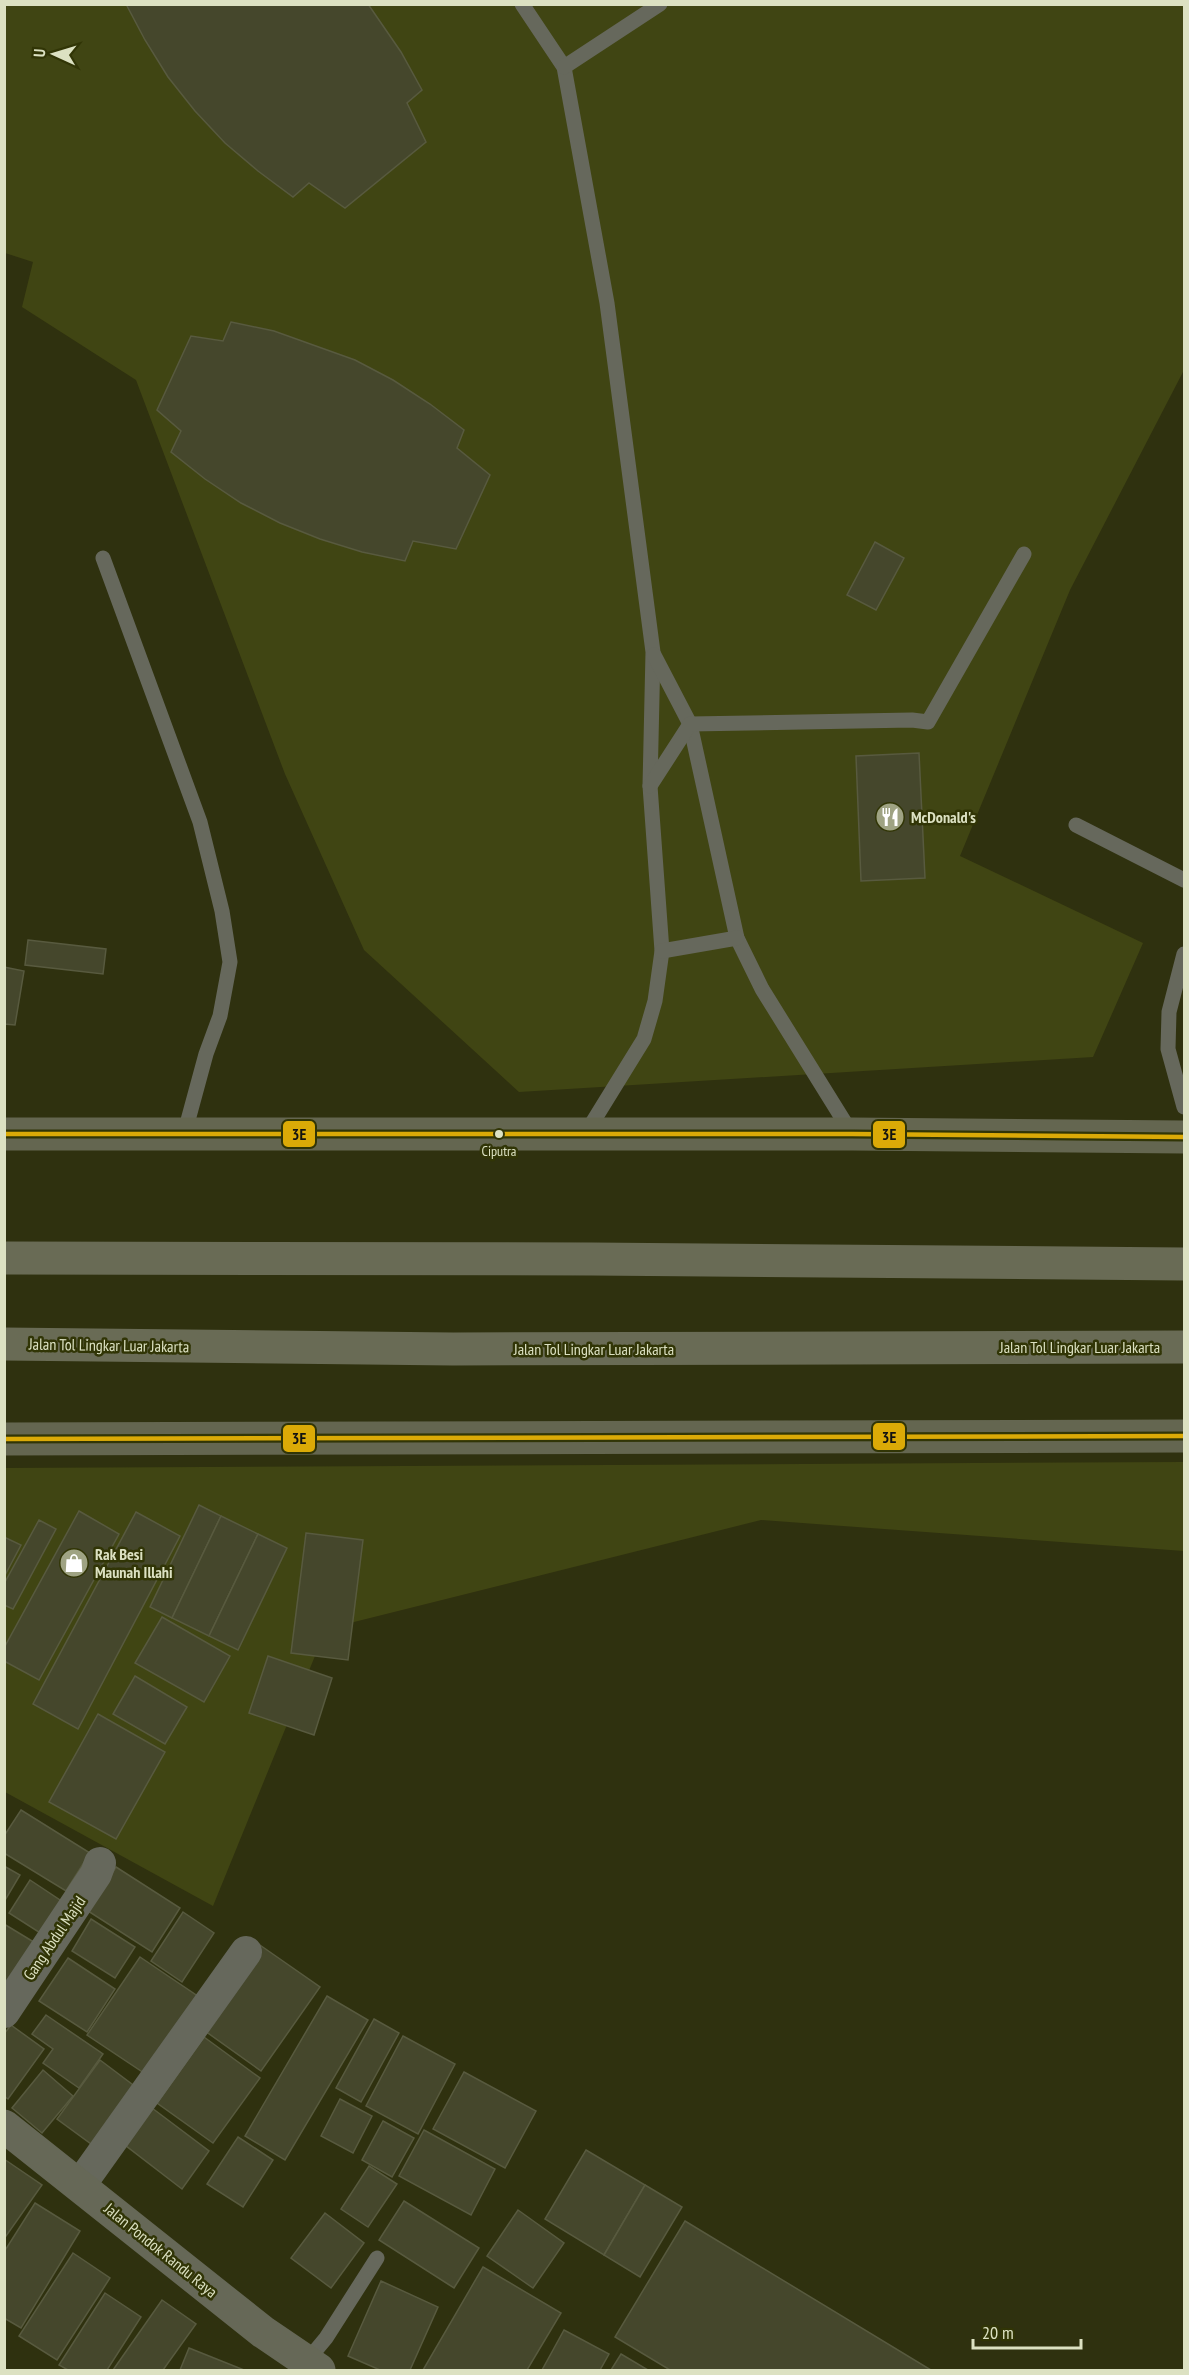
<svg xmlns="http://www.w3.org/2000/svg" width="1189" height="2375" font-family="'PT Sans Narrow',sans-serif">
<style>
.built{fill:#404513}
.building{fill:#45472c;stroke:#585a3f;stroke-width:1.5}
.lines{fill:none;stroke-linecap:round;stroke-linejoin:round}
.lane{stroke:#66685c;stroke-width:15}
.street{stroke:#66685c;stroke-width:32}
.secondary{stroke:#666857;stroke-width:33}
.primary{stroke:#646650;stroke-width:33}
.highway{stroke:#696b55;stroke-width:33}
.bus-1-casing{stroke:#313506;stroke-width:9}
.bus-1{stroke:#dbaa07;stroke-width:4.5}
.bus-dot{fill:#dce1c2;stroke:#313506;stroke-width:2}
.labels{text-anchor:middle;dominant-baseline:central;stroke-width:5;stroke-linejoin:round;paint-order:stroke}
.bus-label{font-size:14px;fill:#dce1c2;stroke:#313506}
.poi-label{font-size:16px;font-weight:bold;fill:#dce1c2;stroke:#313506;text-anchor:start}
.street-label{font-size:16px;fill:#dce1c2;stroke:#313506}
.line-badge{stroke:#313506;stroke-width:2}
.pale-badge-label{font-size:16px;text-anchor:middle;font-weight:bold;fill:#111}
</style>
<rect width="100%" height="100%" fill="#2f310f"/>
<g class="built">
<polygon points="4,5 1184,5 1184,370 1070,590 960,856 1143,943 1093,1057 519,1092 364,950 285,774 136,380 22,307 33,262 5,253"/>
<polygon points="1184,1462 1184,1551 761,1520 326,1629 213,1906 5,1792 4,1468"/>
</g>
<g class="building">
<polygon points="126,4 368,4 401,52 422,90 407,103 426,142 345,208 309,183 293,197 258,171 225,143 195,111 168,77 145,40"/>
<polygon points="231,322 274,331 355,360 393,380 430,404 464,430 457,448 490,475 456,549 413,541 405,561 362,552 320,539 280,523 241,503 205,479 171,452 181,431 157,410 191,336 223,341"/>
<polygon points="875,542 904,558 876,610 847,595"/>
<polygon points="919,753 925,878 861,881 856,756"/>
<polygon points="28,940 106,949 103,974 25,965"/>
<polygon points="4,967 24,971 15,1025 4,1024"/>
<polygon points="199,1505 221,1516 172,1618 150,1607"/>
<polygon points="79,1511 119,1534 39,1680 4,1661 4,1648"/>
<polygon points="136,1512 180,1536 78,1729 33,1704"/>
<polygon points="221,1516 258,1534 209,1636 172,1618"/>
<polygon points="39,1520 56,1529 13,1609 4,1605 4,1584"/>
<polygon points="306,1533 363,1540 348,1660 291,1653"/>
<polygon points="258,1534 287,1548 238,1650 209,1636"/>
<polygon points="4,1537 21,1545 4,1577"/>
<polygon points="162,1617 230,1656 204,1702 135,1663"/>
<polygon points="268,1656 332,1678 314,1735 249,1713"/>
<polygon points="135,1676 187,1707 165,1744 113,1714"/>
<polygon points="98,1714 165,1752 116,1839 49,1802"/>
<polygon points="21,1810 90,1853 66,1891 4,1853 4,1836"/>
<polygon points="4,1866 20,1875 4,1902"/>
<polygon points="116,1867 180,1908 152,1952 88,1911"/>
<polygon points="30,1880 69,1906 48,1938 9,1913"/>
<polygon points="183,1912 214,1933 182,1982 151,1961"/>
<polygon points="91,1919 135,1947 115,1978 72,1951"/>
<polygon points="4,1924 42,1947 4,1992"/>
<polygon points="257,1943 320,1987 261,2071 198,2026"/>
<polygon points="140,1957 205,2001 153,2079 87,2035"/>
<polygon points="68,1958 115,1989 87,2032 39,2001"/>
<polygon points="327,1996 368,2020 285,2160 245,2136"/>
<polygon points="46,2015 103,2054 79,2088 43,2063 53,2049 32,2034"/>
<polygon points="374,2019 399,2033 361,2102 336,2088"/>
<polygon points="11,2025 44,2049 8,2099 4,2096 4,2034"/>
<polygon points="403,2036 455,2064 418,2134 366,2106"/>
<polygon points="204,2037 260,2078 213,2143 157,2103"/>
<polygon points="100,2060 145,2094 102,2152 57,2119"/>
<polygon points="43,2070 73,2096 42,2133 12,2108"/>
<polygon points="464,2072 536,2111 505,2168 433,2129"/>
<polygon points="340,2099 372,2116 353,2153 321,2136"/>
<polygon points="148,2105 209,2151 182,2189 121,2142"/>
<polygon points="383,2121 414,2138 392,2177 362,2160"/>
<polygon points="424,2130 495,2169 471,2215 399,2176"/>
<polygon points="238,2137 273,2160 243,2207 207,2184"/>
<polygon points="586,2150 645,2185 604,2255 545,2219"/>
<polygon points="4,2159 42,2185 4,2239"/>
<polygon points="369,2166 397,2184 368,2227 341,2209"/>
<polygon points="645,2185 682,2207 640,2277 604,2255"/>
<polygon points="404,2201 479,2248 454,2288 379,2240"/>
<polygon points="35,2203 80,2231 21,2328 4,2318 4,2252"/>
<polygon points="518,2210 564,2243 533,2288 487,2256"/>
<polygon points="325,2213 364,2243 331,2288 291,2258"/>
<polygon points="685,2221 931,2370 670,2370 615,2337"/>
<polygon points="73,2253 110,2278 57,2360 19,2336"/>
<polygon points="483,2267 561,2313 527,2370 423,2370"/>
<polygon points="381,2281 438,2307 410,2370 380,2370 348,2356"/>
<polygon points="105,2293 141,2317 107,2370 68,2370 59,2365"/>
<polygon points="162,2300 196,2324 163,2370 113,2370"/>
<polygon points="564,2330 609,2354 600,2370 542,2370"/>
<polygon points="189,2348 244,2370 180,2370"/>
<polygon points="621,2354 648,2370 611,2370"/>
</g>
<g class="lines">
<g class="lane">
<polyline points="522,4 564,67 607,303 653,652 650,786 662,951 655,1001 644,1039 586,1133"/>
<polyline points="564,67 660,4"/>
<polyline points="103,558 200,822 222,911 230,962 220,1016 206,1054 184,1135"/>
<polyline points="654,655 690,724 737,938 762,989 852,1134"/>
<polyline points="650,786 690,724 912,720 928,722 1024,554"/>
<polyline points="1076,825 1184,880"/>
<polyline points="662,951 737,938"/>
<polyline points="1184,954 1169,1012 1168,1049 1184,1107"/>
<polyline points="306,2362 326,2338 377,2258"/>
</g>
<g class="street">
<polyline points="4,2012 96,1874 100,1863"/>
<polyline points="80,2185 246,1952"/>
</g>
<polyline class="secondary" points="4,2126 263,2332 319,2370"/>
<g class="primary">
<polyline points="4,1134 852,1134 1184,1137"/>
<polyline points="4,1439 1184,1436"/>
</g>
<g class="highway">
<polyline points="4,1258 592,1259 1184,1264"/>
<polyline points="4,1344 453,1349 1184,1347"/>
</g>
<g class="bus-1-casing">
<g id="bus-1">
<polyline points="4,1134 852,1134 1184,1137"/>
<polyline points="4,1439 1184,1436"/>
</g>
</g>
<use href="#bus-1" class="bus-1"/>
</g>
<defs>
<g id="restaurant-disc" transform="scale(1.5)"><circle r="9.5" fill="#9fa383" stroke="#313506"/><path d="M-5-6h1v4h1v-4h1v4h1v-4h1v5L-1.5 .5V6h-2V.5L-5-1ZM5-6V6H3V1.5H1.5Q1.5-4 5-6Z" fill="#fff"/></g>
<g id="shop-disc" transform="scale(1.5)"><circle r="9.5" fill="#9fa383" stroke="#313506"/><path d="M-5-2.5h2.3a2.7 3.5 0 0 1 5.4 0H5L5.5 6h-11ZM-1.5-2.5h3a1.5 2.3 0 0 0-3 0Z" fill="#fff"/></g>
</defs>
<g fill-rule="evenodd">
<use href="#restaurant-disc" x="890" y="817"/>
<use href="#shop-disc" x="74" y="1563"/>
</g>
<circle class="bus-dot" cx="499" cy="1134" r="5"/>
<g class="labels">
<g class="bus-label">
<text x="499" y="1151">Ciputra</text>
</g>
<g class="poi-label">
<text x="911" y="817">McDonald's</text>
<text x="95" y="1554">Rak Besi<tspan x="95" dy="18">Maunah Illahi</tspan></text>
</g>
<g class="street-label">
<text transform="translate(109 1345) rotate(1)">Jalan Tol Lingkar Luar Jakarta</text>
<text x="1080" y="1347">Jalan Tol Lingkar Luar Jakarta</text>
<text x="594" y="1349">Jalan Tol Lingkar Luar Jakarta</text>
<text transform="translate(54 1938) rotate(-56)">Gang Abdul Majid</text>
<text transform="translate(161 2250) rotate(39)">Jalan Pondok Randu Raya</text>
</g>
</g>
<g class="line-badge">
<rect x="282" y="1120" width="34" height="28" rx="6" fill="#dbaa07"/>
<rect x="872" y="1120" width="34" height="29" rx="6" fill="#dbaa07"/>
<rect x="872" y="1422" width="34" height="29" rx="6" fill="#dbaa07"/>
<rect x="282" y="1424" width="34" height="29" rx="6" fill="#dbaa07"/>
</g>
<g class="pale-badge-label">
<text x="299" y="1140">3E</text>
<text x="889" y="1140">3E</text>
<text x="889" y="1443">3E</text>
<text x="299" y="1444">3E</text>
</g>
<rect width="1189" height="2375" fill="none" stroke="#dce1c2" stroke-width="12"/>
<g transform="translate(54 54) rotate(274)" stroke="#313506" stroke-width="4.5" paint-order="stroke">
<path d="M0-4.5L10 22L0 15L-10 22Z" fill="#dce1c2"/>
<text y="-9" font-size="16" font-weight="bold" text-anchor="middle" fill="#dce1c2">U</text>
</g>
<path d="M973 2339v9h108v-9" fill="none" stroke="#dce1c2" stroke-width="3"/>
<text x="982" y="2339" font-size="18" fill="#dce1c2" stroke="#313506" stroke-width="4.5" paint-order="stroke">20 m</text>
</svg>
